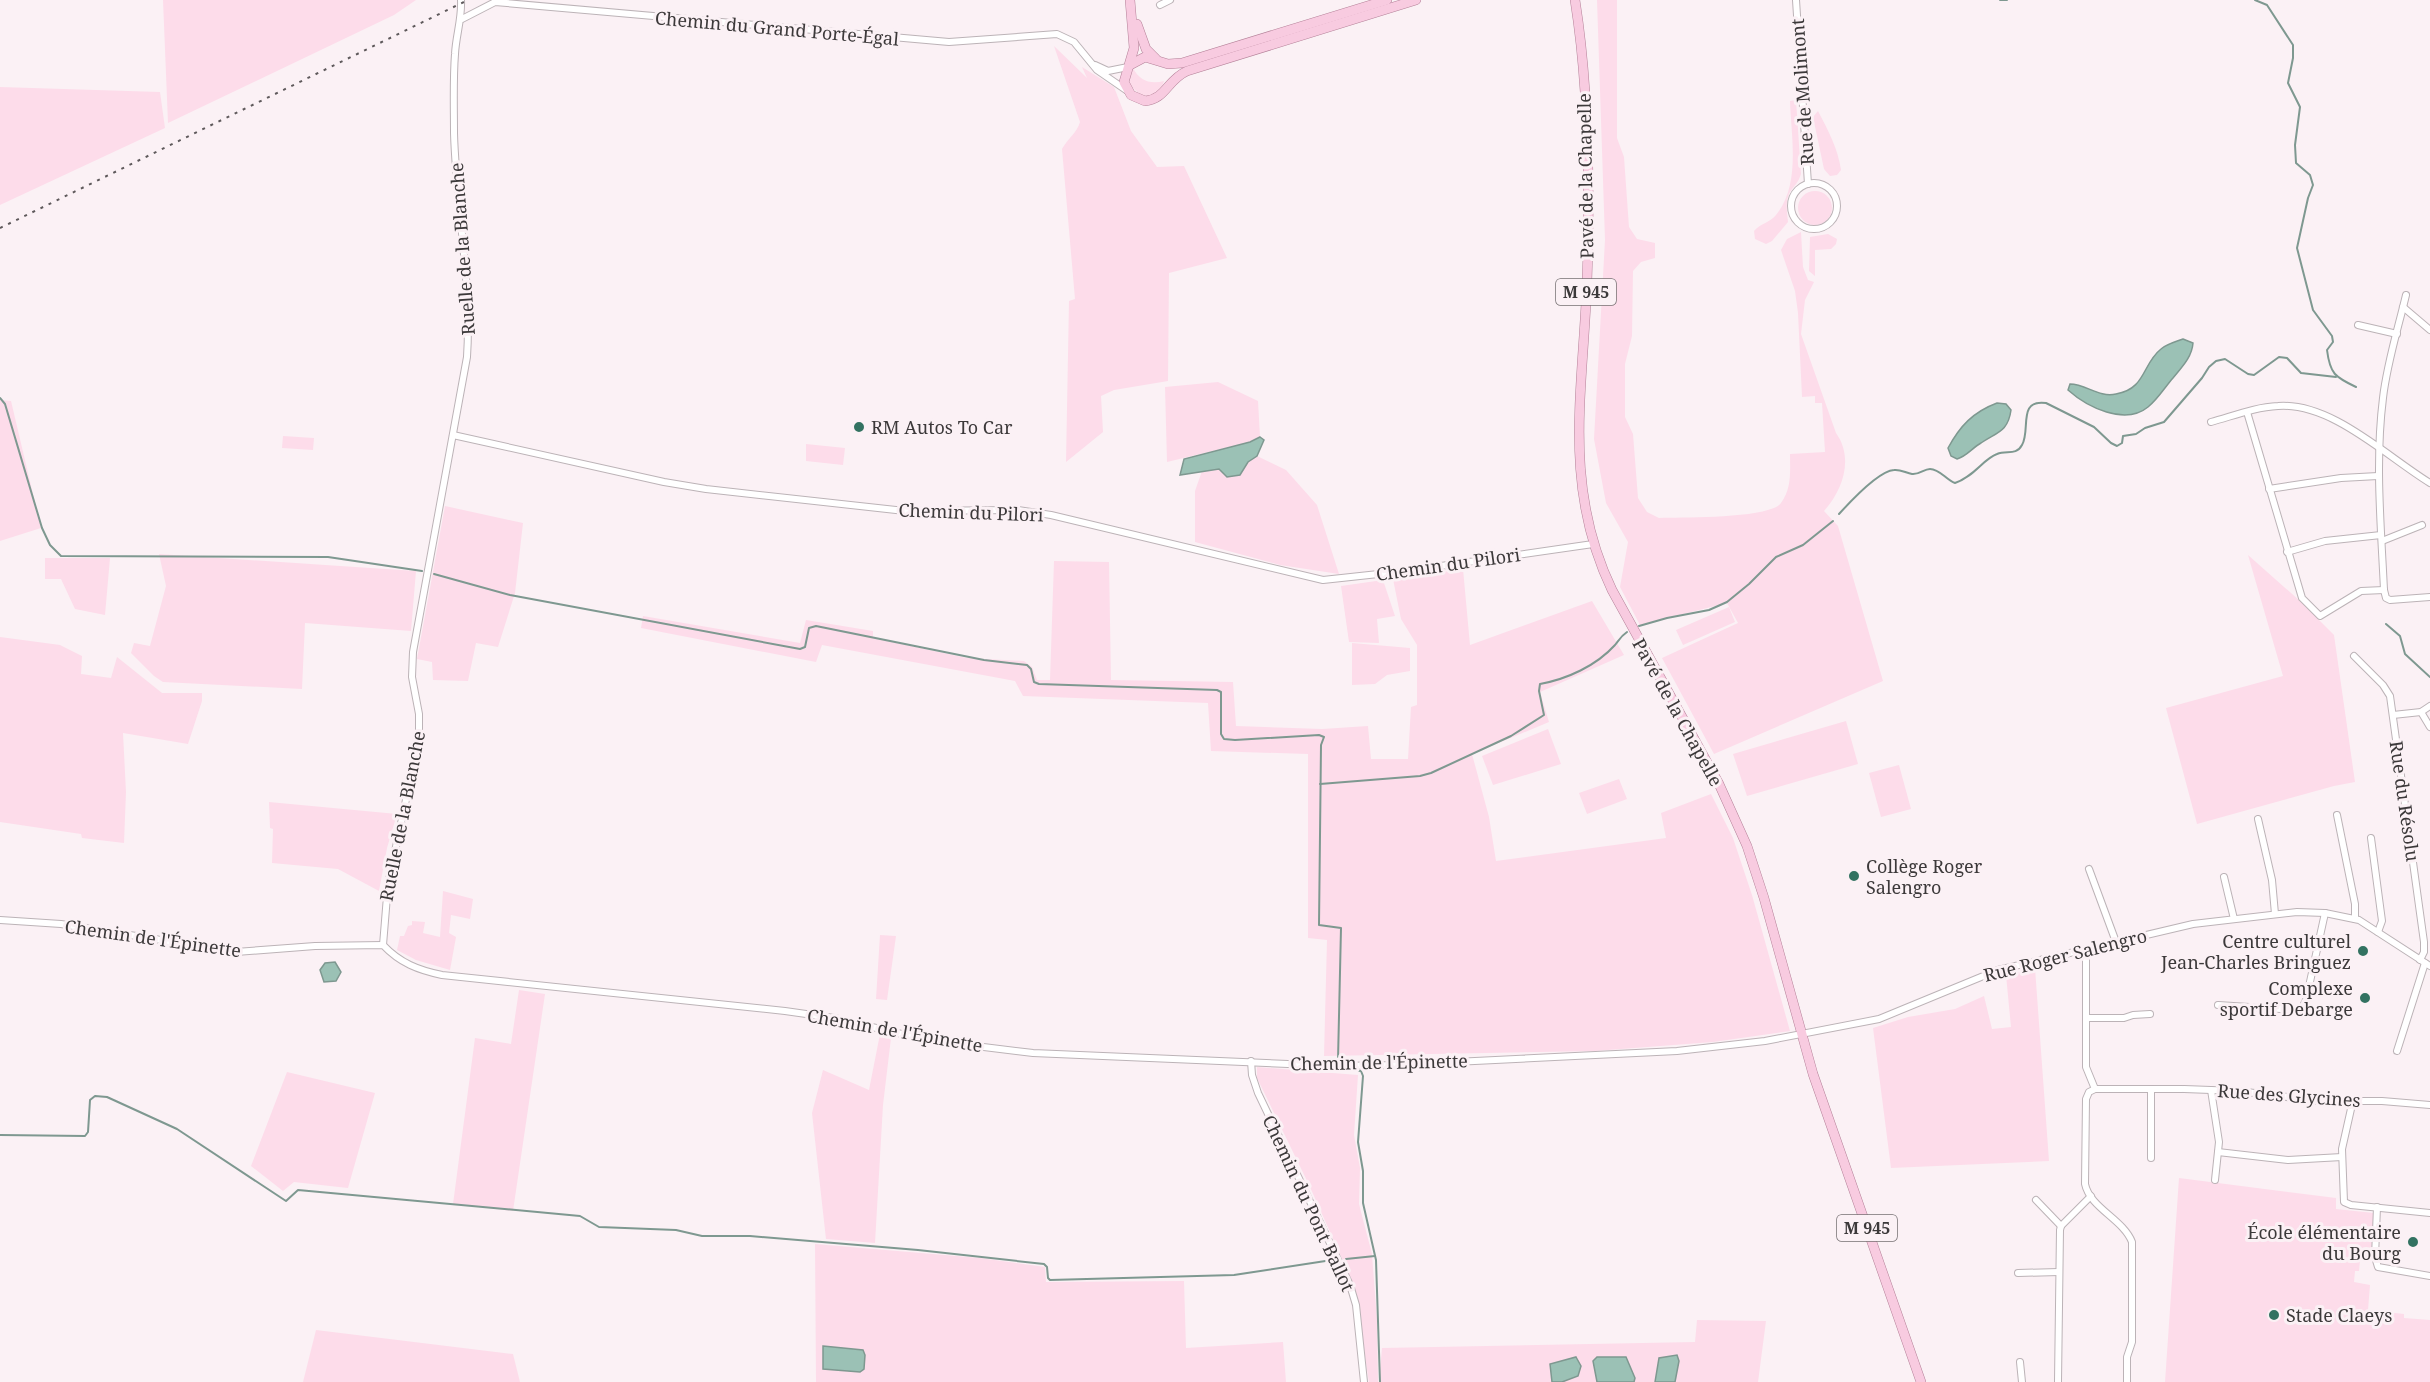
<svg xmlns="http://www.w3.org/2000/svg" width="2430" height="1382" font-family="'Noto Serif',serif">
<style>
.green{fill:#fddcea}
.water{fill:#9bc1b5;stroke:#7e9890;stroke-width:1.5}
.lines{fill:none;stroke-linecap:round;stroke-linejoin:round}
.stream{stroke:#7e9890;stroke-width:2}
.street-casing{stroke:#bcb3b7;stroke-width:8}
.primary-casing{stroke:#b48198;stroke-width:10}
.street{stroke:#fff;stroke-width:6}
.primary{stroke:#f8cbe0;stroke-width:9}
.rail{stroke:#5e595b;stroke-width:2;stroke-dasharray:3 6;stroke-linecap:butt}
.poi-dot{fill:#327261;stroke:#fbf1f5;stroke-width:2}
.labels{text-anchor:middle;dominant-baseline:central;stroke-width:6;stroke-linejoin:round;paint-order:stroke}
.shield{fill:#fbf1f5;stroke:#757072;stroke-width:1.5}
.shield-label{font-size:16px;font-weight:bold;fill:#3c393a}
.street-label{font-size:18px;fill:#3c393a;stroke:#fbf1f5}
.poi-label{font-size:18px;fill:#3c393a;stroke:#fbf1f5;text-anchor:start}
</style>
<rect width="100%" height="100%" fill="#fbf1f5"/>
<g class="green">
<polygon points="163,0 416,0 394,15 168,123"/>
<path d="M1597,0H1617V138L1624,157L1629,227L1637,239L1655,243V258L1641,262L1633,271L1632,336L1625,364V417L1633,434L1638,498L1647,512L1659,518C1682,517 1769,519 1781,503C1792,488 1790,471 1790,454L1825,452L1822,403H1815V396L1802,397L1798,313L1795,291L1781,250L1787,239L1801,232L1803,267L1808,280L1814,282L1805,300L1801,334L1836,433C1854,458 1843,490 1824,511L1838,526L1883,681L1714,754L1662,658L1738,623L1727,603L1640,625L1620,587L1628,542L1606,503L1594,439L1605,240Z"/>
<path d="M1054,46L1087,78L1082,67L1114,87L1131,131L1157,167L1184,166L1227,258L1169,273L1168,381L1114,390L1101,396L1103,432L1066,462L1069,301L1075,299L1062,149C1068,138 1077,133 1080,122Z"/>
<path d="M1133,68C1139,80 1150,85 1164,81C1158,103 1138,99 1129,82Z"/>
<polygon points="0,87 160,92 165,128 0,205"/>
<path d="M1796,100L1801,174C1798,183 1795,185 1790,192C1785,200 1787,212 1788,222L1772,241L1766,244L1755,239L1754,231C1761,223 1771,222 1776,215C1801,185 1791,136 1790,101Z"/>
<path d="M1818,111C1828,130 1838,149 1841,170L1837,175L1830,176L1824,169L1813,117Z"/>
<circle cx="1815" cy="208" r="17"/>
<polygon points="1828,234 1837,239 1836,244 1831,249 1815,250 1815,276 1809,271 1810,237"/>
<polygon points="1218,382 1258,401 1260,437 1250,442 1167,462 1165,387"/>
<polygon points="0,400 11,401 41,528 0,541"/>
<polygon points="283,436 314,438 313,450 282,448"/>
<polygon points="806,444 845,448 843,465 806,461"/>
<polygon points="1257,456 1286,470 1317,505 1339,574 1280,565 1195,542 1195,491 1202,471 1248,462"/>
<polygon points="445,506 523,523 515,593 498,647 476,643 468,681 433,680 432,662 417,659"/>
<polygon points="159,554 416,571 411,631 305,623 302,689 163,682 154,676 131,653 134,643 150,646 166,586"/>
<polygon points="2248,555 2300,601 2334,635 2355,782 2334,786 2197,824 2166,708 2283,676"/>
<polygon points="45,558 110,558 105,615 75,609 61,579 45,579"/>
<polygon points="1054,561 1109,562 1111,680 1233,682 1236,726 1322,729 1368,726 1371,759 1408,759 1411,707 1417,705 1417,645 1401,619 1393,579 1463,569 1470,645 1592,601 1624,655 1540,692 1549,722 1472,754 1489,817 1496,861 1666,838 1661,813 1711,794 1733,838 1752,895 1790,1031 1713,1042 1595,1051 1324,1056 1327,940 1308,938 1308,754 1211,751 1208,703 1023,696 1015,681 822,645 816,662 641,628 643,616 800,643 806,620 873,631 873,638 967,658 1024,661 1032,667 1037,680 1050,680"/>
<polygon points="1383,580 1395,616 1377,619 1379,643 1349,642 1341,586"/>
<polygon points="1729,607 1735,622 1683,645 1676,630"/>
<polygon points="0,637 60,645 82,656 81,674 111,678 117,657 162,693 202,693 202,701 188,744 123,733 126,792 124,843 82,838 81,834 0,822"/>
<polygon points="1352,643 1410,648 1410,671 1387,675 1375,684 1352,685"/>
<polygon points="1846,721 1858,764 1747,796 1733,754"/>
<polygon points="1548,729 1561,764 1493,785 1482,756"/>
<polygon points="1899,765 1911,809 1881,817 1869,773"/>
<polygon points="1619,779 1627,799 1587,814 1579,793"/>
<polygon points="269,802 397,814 387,848 379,891 338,869 272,863 273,829 270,828"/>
<polygon points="443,891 473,899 470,919 451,915 449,933 456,937 450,970 416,960 397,950 400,936 404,936 408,926 412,925 412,921 425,922 423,933 440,937"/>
<polygon points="880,935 896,936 887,1000 876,999"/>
<polygon points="2035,968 2049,1161 1891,1168 1873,1028 1908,1017 1955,1009 1984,996 1992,1029 2011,1027 2006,975"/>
<polygon points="519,990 545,994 513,1211 453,1204 475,1038 511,1044"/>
<polygon points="880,1034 891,1038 883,1105 875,1243 826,1239 812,1113 823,1070 869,1090"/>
<polygon points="1257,1067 1358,1075 1354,1135 1360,1168 1359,1204 1372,1254 1377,1321 1378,1382 1369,1382 1354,1286 1310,1187 1257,1078"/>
<polygon points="287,1072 375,1093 348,1188 294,1182 283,1191 251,1166"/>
<polygon points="2179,1178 2336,1198 2336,1209 2374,1213 2373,1250 2361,1249 2359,1271 2355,1271 2354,1282 2370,1285 2368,1310 2404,1314 2404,1318 2430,1320 2430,1382 2165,1382"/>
<polygon points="815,1244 980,1258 1045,1267 1046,1282 1184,1281 1186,1348 1283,1342 1286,1382 816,1382"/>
<polygon points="1697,1320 1766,1321 1758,1382 1379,1382 1382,1348 1695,1342"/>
<polygon points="316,1330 513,1354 520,1382 303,1382"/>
</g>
<g class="water">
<path d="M2183,339L2193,343C2192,357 2182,367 2173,378C2165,387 2158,399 2148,407C2125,426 2087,407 2068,390L2070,384C2086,384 2099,398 2116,394C2146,389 2142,364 2161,349C2167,344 2175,342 2183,339Z"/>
<path d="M1997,403L2006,404L2011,410C2008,432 1997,432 1981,443C1972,448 1967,456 1957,459L1951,456L1948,448C1960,426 1973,412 1997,403Z"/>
<polygon points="1260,437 1264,440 1257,456 1248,462 1240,475 1227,477 1219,469 1180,475 1184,459 1250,442"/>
<polygon points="335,962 341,972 336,981 324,982 320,970 325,963"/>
<polygon points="823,1346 863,1350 865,1355 864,1369 860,1372 823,1369"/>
<polygon points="1677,1355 1679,1361 1675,1382 1655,1382 1659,1358"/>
<polygon points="1576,1357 1581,1366 1578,1376 1562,1382 1552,1382 1550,1364"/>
<polygon points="1597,1357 1626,1357 1635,1378 1634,1382 1597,1382 1593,1361"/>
</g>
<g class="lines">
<g class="stream">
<polyline points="2000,0 2007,0"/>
<path d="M2255,0L2267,5L2293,45V58L2288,83L2300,107L2295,145L2296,163L2310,175L2313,185L2308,198L2297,248L2313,310L2332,336L2333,342L2327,350C2330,374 2335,377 2356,387"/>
<polyline points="0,398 5,404 42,528 50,545 61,556 328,557 422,571"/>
<path d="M1839,514C1849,503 1879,471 1894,470C1900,469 1906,473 1912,474C1919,475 1924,469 1930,469C1940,469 1946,480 1955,483C1975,476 1983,459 1997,454C2007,450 2016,456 2022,445C2031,430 2017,399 2046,403L2094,427L2111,443L2117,446L2122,443L2123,436L2136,434L2145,428L2164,422L2202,378L2209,367L2216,361L2225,359L2248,374L2254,375L2279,357L2287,358L2301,373L2336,377"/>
<polyline points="434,574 510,595 800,649 805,647 809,628 816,626 984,660 1027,665 1031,669 1034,682 1039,684 1217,690 1221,692 1221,734 1224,739 1235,740 1319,735 1324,737 1321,745 1319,925 1341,928 1338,1060"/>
<polyline points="2386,624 2400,636 2405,654 2430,677"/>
<polyline points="1639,626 1667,618 1709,610 1727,602 1749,584 1776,557 1803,545 1833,521"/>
<path d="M1320,784L1420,776L1431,773L1511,736L1544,715L1539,691L1540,684C1567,679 1596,666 1615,645C1619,640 1621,636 1627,632"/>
<polyline points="1338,1069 1361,1071 1363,1076 1358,1142 1363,1171 1363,1203 1376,1260 1380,1382"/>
<polyline points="0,1135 85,1136 88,1132 90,1100 95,1096 107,1097 177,1129 286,1201 298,1190 580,1216 599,1227 676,1230 702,1236 750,1236 918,1250 1044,1264 1047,1267 1048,1278 1050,1280 1234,1275 1332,1260"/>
<polyline points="1346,1259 1375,1256"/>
</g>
<g class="street-casing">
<g id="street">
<polyline points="1796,0 1808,184"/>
<polyline points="1160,5 1170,0"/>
<polyline points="462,19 495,2 949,42 1057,34 1074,42 1097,70 1126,90"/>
<polyline points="1095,65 1108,71 1128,67"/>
<circle cx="1814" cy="206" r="23"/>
<path d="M2406,295C2398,329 2387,363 2383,398C2375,462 2381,526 2384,590L2386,598L2390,600L2430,597"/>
<polyline points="2403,307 2430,330"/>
<polyline points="2358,325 2397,334"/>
<polyline points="2247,412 2302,598 2320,616 2361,591 2384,590"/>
<path d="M2211,422C2233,416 2255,407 2278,406C2331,402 2386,456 2430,483"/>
<polyline points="453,435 664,482 706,489 905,511 1018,510 1051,515 1323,580 1406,571 1593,544"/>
<polyline points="2269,489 2341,478 2378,476"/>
<polyline points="2382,541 2422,525"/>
<polyline points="2287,552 2325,541 2381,535"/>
<polyline points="2354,656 2383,685 2390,696 2424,942 2424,952 2420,960"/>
<polyline points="2421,712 2430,727"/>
<polyline points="2393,715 2421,712 2430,706"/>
<polyline points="2337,815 2355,904 2355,919"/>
<polyline points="2258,819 2272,880 2275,914"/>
<polyline points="2371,838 2382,921 2378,932"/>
<polyline points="2089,869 2116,942"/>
<polyline points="2224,877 2234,919"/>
<path d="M0,920L61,924L236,952L315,946L383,945C400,963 418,970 442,975L785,1011L834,1018L927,1040L1033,1053L1336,1066L1393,1065L1677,1051L1765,1041L1879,1019L1998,970L2193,924L2297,912L2325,913L2359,920L2430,966"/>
<path d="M383,945L388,884L419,739V714L412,677L413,652L467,357C472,282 456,207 454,133C454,107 453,80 455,54C456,35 462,19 461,0"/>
<path d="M2086,949V1067L2095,1089L2089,1092L2086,1099L2085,1184C2090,1208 2123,1219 2132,1242V1342L2127,1357V1382"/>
<polyline points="2218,1005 2296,1010 2302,1008 2306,1000 2325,913"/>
<polyline points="2086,1018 2124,1018 2133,1015 2150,1014"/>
<polyline points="2397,1051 2425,963"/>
<polyline points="1251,1061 1252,1075 1258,1093 1350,1285 1356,1305 1364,1382"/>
<polyline points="2095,1089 2182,1089"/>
<polyline points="2151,1089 2151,1158"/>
<polyline points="2184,1089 2238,1091 2320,1101 2382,1101 2430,1105"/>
<polyline points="2211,1090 2219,1142 2215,1180"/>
<polyline points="2353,1100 2342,1149 2344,1202 2351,1205 2430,1213"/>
<polyline points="2218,1152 2288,1160 2342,1157"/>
<polyline points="2036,1200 2061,1226"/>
<polyline points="2377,1207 2375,1257 2378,1267 2430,1276"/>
<polyline points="2018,1273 2059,1272"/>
<polyline points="2020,1362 2022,1382"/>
<polyline points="2058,1382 2060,1230 2061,1226 2091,1196"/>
</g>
</g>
<g class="primary-casing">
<g id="primary">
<path d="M1130,0L1134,48L1124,82L1131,95L1145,101C1166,99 1167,80 1187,71L1416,0"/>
<path d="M1575,0C1589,88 1590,192 1587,282C1583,392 1562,486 1612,590L1719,784L1747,846L1764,898L1813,1074L1921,1382"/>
<polyline points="1137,24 1146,49 1156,59"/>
<polyline points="1130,65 1145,57 1168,64 1182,63 1387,0"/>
</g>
</g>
<use href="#street" class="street"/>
<use href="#primary" class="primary"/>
<polyline class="rail" points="0,228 468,0"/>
</g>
<g class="poi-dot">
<circle cx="859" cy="427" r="6"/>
<circle cx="1854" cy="876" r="6"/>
<circle cx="2363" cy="951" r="6"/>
<circle cx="2365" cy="998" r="6"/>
<circle cx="2413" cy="1242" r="6"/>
<circle cx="2274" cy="1315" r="6"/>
</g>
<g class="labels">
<g class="shield">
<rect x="1556" y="279" width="60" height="26" rx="4.5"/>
<rect x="1837" y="1215" width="60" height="26" rx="4.5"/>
</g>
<g class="shield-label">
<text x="1586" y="292">M 945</text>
<text x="1867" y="1228">M 945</text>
</g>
<g class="street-label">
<text transform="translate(777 28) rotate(5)">Chemin du Grand Porte-Égal</text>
<text transform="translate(1802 92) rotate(-94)">Rue de Molimont</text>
<text transform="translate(1585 176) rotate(-91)">Pavé de la Chapelle</text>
<text transform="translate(462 249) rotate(-94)">Ruelle de la Blanche</text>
<text transform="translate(971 512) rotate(2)">Chemin du Pilori</text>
<text transform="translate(1448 564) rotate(-8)">Chemin du Pilori</text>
<text transform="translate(1678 712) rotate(61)">Pavé de la Chapelle</text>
<text transform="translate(2405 801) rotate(82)">Rue du Résolu</text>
<text transform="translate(402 816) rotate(-79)">Ruelle de la Blanche</text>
<text transform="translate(153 938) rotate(8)">Chemin de l'Épinette</text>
<text transform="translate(2065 955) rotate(-14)">Rue Roger Salengro</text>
<text transform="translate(895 1030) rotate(10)">Chemin de l'Épinette</text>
<text transform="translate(1379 1062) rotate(-1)">Chemin de l'Épinette</text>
<text transform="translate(2289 1095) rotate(4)">Rue des Glycines</text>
<text transform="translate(1309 1203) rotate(65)">Chemin du Pont Ballot</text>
</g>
<g class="poi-label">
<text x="871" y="427">RM Autos To Car</text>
<text x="1866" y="866">Collège Roger<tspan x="1866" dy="21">Salengro</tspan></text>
<text x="2351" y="941" text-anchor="end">Centre culturel<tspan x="2351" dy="21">Jean-Charles Bringuez</tspan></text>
<text x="2353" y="988" text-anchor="end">Complexe<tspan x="2353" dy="21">sportif Debarge</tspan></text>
<text x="2401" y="1232" text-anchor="end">École élémentaire<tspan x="2401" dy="21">du Bourg</tspan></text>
<text x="2286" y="1315">Stade Claeys</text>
</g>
</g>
</svg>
